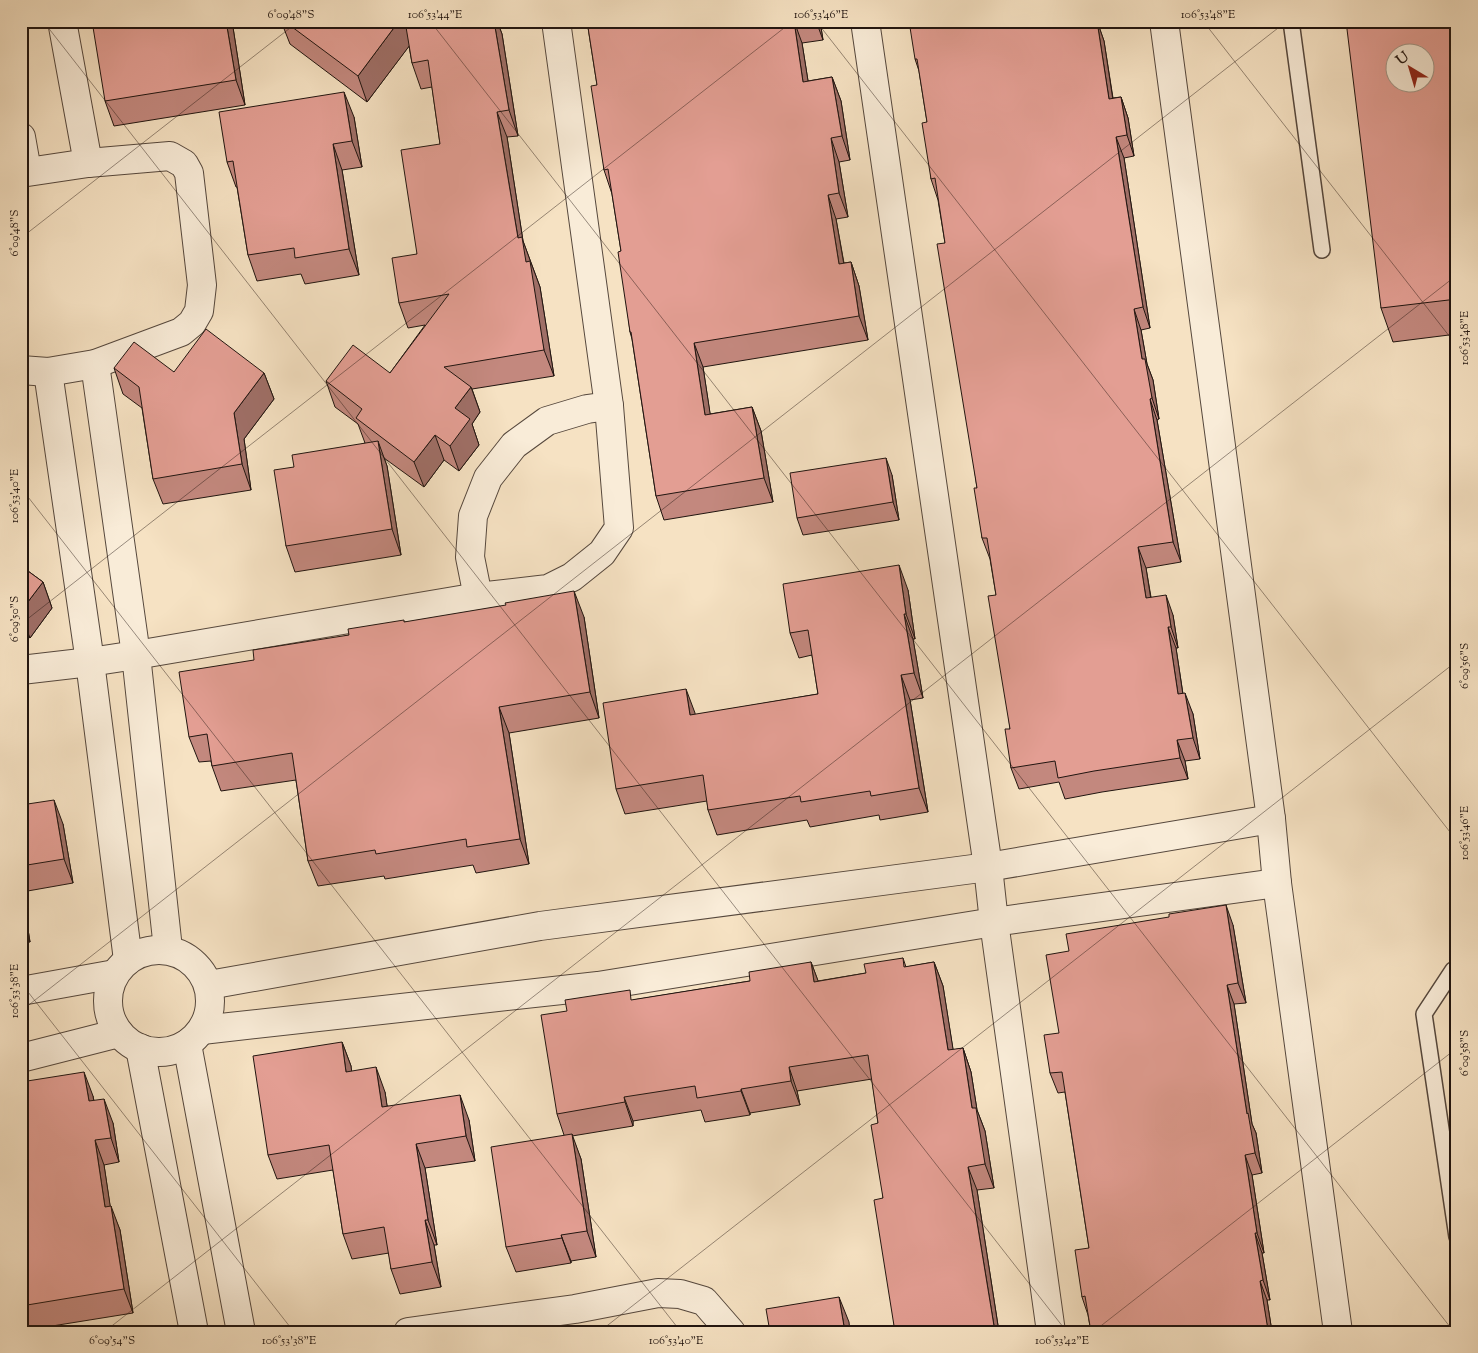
<svg xmlns="http://www.w3.org/2000/svg" width="1478" height="1353" font-family="'Sorts Mill Goudy',serif">
<style>
.lines{fill:none;stroke-linecap:round;stroke-linejoin:round}
.service-casing{stroke:#56483d;stroke-width:18}
.minor-casing{stroke:#56483d;stroke-width:30}
.service{stroke:#f9ecd8;stroke-width:15}
.minor{stroke:#f9ecd8;stroke-width:28}
.wall{fill:#c3887e;stroke:#211510}
.shaded-wall{fill:#9f6f67;stroke:#211510}
.building{fill:#e39e93;stroke:#211510;fill-rule:evenodd}
.ticks{fill:none;stroke:#211510;stroke-width:1;stroke-opacity:0.45}
.neatline{fill:none;stroke:#211510;stroke-width:2}
.ticks-label{font-size:12px;text-anchor:middle;fill:#211510}
</style>
<rect width="100%" height="100%" fill="#f6e2c3"/>
<filter id="stains"><feTurbulence type="fractalNoise" baseFrequency=".004" numOctaves="4"/><feColorMatrix values="0 0 0 0 .2 0 0 0 0 .09 0 0 0 0 .02 0 0 0 .5 -.17"/></filter>
<radialGradient id="worn" r=".72"><stop offset=".6" stop-color="#630" stop-opacity="0"/><stop offset="1" stop-color="#630" stop-opacity=".3"/></radialGradient>
<g class="lines">
<g class="service-casing">
<g id="service">
<polyline points="1291,21 1322,250"/>
<polyline points="1457,968 1453,970 1424,1014 1457,1237"/>
</g>
</g>
<g class="minor-casing">
<g id="minor">
<polyline points="62,21 88,163"/>
<polyline points="865,21 988,867 994,922 1051,1332"/>
<polyline points="1164,21 1271,819 1277,883 1338,1332"/>
<polyline points="21,137 27,171"/>
<polyline points="21,173 88,163 170,156 184,164 189,173 202,285 199,311 192,323 181,332 95,364 48,372 21,370"/>
<polyline points="95,364 136,655 168,949"/>
<polyline points="48,372 90,662 128,960"/>
<polyline points="478,597 470,557 473,516 488,478 514,445 547,421 587,409 609,406"/>
<polyline points="21,670 90,662 136,655 478,597 548,589 572,577 602,553 619,528 609,406 556,21"/>
<circle cx="159" cy="1001" r="51"/>
<polyline points="209,985 540,926 988,867 1271,819"/>
<polyline points="21,991 115,974"/>
<polyline points="202,1030 598,986 994,922 1277,883"/>
<polyline points="187,1044 241,1332"/>
<polyline points="140,1048 194,1332"/>
<polyline points="21,1058 119,1033"/>
<polyline points="408,1332 575,1309 658,1293 680,1294 704,1301 731,1332"/>
</g>
</g>
<use href="#service" class="service"/>
<use href="#minor" class="minor"/>
</g>
<g class="wall">
<polygon points="232,21 245,105 114,126 105,101"/>
<polygon points="281,21 497,21 502,34 518,136 507,137 523,241 540,287 554,376 472,389 480,412 472,424 479,445 459,471 444,460 424,487 384,458 387,466 401,555 295,572 286,546 294,467 365,443 358,424 335,407 326,381 390,373 425,325 408,328 399,303 417,254 440,144 432,87 421,89 412,63 409,46 367,102 290,44"/>
<polygon points="587,21 820,21 823,40 802,43 808,81 832,77 841,101 850,160 839,162 848,217 836,219 844,263 851,262 859,286 868,340 703,367 710,414 752,407 761,431 773,502 664,520 656,496 632,339 630,332 621,251 612,194 604,170 597,85"/>
<polygon points="1097,21 1104,41 1113,98 1121,97 1128,118 1134,156 1124,158 1150,328 1141,330 1147,364 1153,380 1159,419 1157,420 1181,562 1146,568 1151,597 1173,615 1178,648 1176,648 1183,694 1193,714 1200,759 1185,761 1188,779 1102,792 1065,799 1059,782 1019,789 1011,768 1010,729 996,595 990,559 982,538 977,488 945,243 938,200 931,179 927,122 919,71 915,59"/>
<polygon points="1457,21 1457,334 1393,342 1381,308"/>
<polygon points="354,117 362,167 342,170 359,275 305,284 301,274 257,281 248,255 237,187 236,187 227,162"/>
<polygon points="114,368 174,372 264,373 274,399 244,439 251,490 163,504 153,479 142,408 123,394"/>
<polygon points="892,475 899,520 803,535 797,518"/>
<polygon points="21,550 24,568 43,582 52,608 30,638 21,631"/>
<polygon points="908,590 915,639 913,639 923,698 910,700 928,812 880,820 879,815 810,827 807,820 717,835 708,810 707,801 625,814 616,789 695,715 818,694 812,655 799,658 790,633"/>
<polygon points="584,617 599,718 509,733 529,864 476,873 473,865 385,879 384,876 318,886 308,861 296,780 221,791 212,766 211,761 199,762 189,737 254,660 349,635 404,622"/>
<polygon points="21,805 63,824 73,883 22,892 30,942 21,944"/>
<polygon points="1233,925 1246,1003 1234,1004 1252,1124 1256,1133 1262,1173 1252,1175 1264,1253 1262,1253 1270,1300 1267,1300 1272,1332 1091,1332 1088,1315 1082,1297 1089,1248 1065,1092 1058,1093 1050,1073 1059,1033"/>
<polygon points="903,958 906,967 934,962 943,986 953,1050 963,1048 971,1072 977,1110 985,1131 994,1188 977,1190 999,1332 895,1332 883,1198 878,1123 872,1079 797,1091 800,1105 750,1113 750,1115 705,1122 701,1110 633,1121 633,1126 572,1136 581,1159 596,1257 571,1261 571,1263 516,1272 506,1247 564,1135 557,1114 633,1000 750,981 811,962 818,981 866,973"/>
<polygon points="342,1042 351,1066 351,1071 385,1092 387,1106 469,1120 475,1161 425,1168 437,1245 434,1245 441,1287 400,1294 391,1269 389,1253 352,1259 343,1234 333,1170 277,1179 268,1155"/>
<polygon points="21,1082 93,1096 94,1101 113,1123 119,1162 104,1165 110,1206 120,1230 133,1313 21,1331"/>
</g>
<g class="shaded-wall">
<polygon points="226,21 232,21 245,105 236,80"/>
<polygon points="399,21 406,21 413,41 367,102 358,76"/>
<polygon points="494,21 497,21 502,34 518,136 509,110"/>
<polygon points="794,21 802,43 812,106 803,82"/>
<polygon points="816,21 820,21 823,40"/>
<polygon points="1097,21 1104,41 1116,120 1109,99"/>
<polygon points="832,77 841,101 850,160 842,136"/>
<polygon points="344,92 354,117 362,167 352,141"/>
<polygon points="1121,97 1128,118 1134,156 1127,135"/>
<polygon points="497,112 507,137 523,241 540,287 554,376 544,350 518,238"/>
<polygon points="1116,137 1124,158 1150,328 1143,307"/>
<polygon points="831,138 839,162 848,217 839,193"/>
<polygon points="333,144 342,170 359,275 349,249"/>
<polygon points="828,195 836,219 848,288 839,264"/>
<polygon points="851,262 859,286 868,340 859,316"/>
<polygon points="1134,309 1141,330 1147,364 1153,380 1159,419 1152,398 1142,359"/>
<polygon points="694,343 703,367 714,439 705,415"/>
<polygon points="264,373 274,399 244,439 251,490 242,464 234,413"/>
<polygon points="471,387 480,412 472,424 479,445 459,471 450,446 455,408"/>
<polygon points="1150,399 1157,420 1181,562 1173,542"/>
<polygon points="752,407 761,431 773,502 764,478"/>
<polygon points="435,435 444,460 424,487 414,462"/>
<polygon points="378,441 387,466 401,555 392,529"/>
<polygon points="886,458 892,475 899,520 893,502"/>
<polygon points="1138,547 1146,568 1154,619 1146,598"/>
<polygon points="21,550 27,590 21,573"/>
<polygon points="899,565 908,590 915,639 906,614"/>
<polygon points="43,582 52,608 30,638 21,615 21,611"/>
<polygon points="574,591 584,617 599,718 590,692"/>
<polygon points="1166,595 1173,615 1178,648 1171,627"/>
<polygon points="904,614 913,639 923,698 914,673"/>
<polygon points="1168,627 1176,648 1186,715 1178,694"/>
<polygon points="901,675 910,700 928,812 919,788"/>
<polygon points="686,689 695,713 699,740 690,715"/>
<polygon points="1185,693 1193,714 1200,759 1193,738"/>
<polygon points="499,707 509,733 529,864 520,839"/>
<polygon points="1177,740 1185,761 1188,779 1180,758"/>
<polygon points="54,800 63,824 73,883 64,859"/>
<polygon points="21,890 22,892 30,942 21,918"/>
<polygon points="1226,905 1233,925 1246,1003 1238,983"/>
<polygon points="811,962 820,986 814,982"/>
<polygon points="934,962 943,986 957,1074 948,1050"/>
<polygon points="1227,985 1234,1004 1252,1124 1256,1133 1262,1173 1255,1153 1247,1114"/>
<polygon points="342,1042 351,1066 355,1097 346,1072"/>
<polygon points="963,1048 971,1072 977,1110 985,1131 994,1188 985,1164 972,1108"/>
<polygon points="376,1067 385,1092 391,1132 382,1107"/>
<polygon points="789,1067 797,1091 800,1105 791,1081"/>
<polygon points="84,1072 93,1096 98,1126 89,1101"/>
<polygon points="741,1089 750,1113 750,1115 741,1091"/>
<polygon points="460,1095 469,1120 475,1161 466,1136"/>
<polygon points="624,1097 633,1121 633,1126 625,1102"/>
<polygon points="104,1099 113,1123 119,1162 111,1138"/>
<polygon points="572,1134 581,1159 596,1257 587,1231"/>
<polygon points="95,1140 104,1165 114,1231 105,1207"/>
<polygon points="416,1144 425,1168 437,1245 428,1220"/>
<polygon points="1245,1155 1252,1175 1264,1253 1257,1233"/>
<polygon points="968,1167 977,1190 999,1332 995,1332"/>
<polygon points="111,1206 120,1230 133,1313 124,1289"/>
<polygon points="425,1220 434,1245 441,1287 432,1262"/>
<polygon points="1255,1233 1262,1253 1270,1300 1263,1280"/>
<polygon points="561,1235 571,1261 571,1263 562,1238"/>
<polygon points="1260,1281 1267,1300 1272,1332 1268,1332"/>
<polygon points="839,1297 849,1322 850,1332 845,1332"/>
</g>
<g class="building">
<polygon points="92,21 226,21 236,80 105,101"/>
<polygon points="284,21 399,21 358,76"/>
<polygon points="405,21 494,21 509,110 497,112 518,238 522,237 526,262 530,261 544,350 444,367 471,387 455,408 470,419 450,446 435,435 414,462 356,418 362,409 326,381 353,345 390,373 449,294 399,303 392,258 417,254 401,150 440,144 428,60 412,63"/>
<polygon points="587,21 794,21 803,82 832,77 842,136 831,138 839,193 828,195 839,264 851,262 859,316 694,343 705,415 752,407 764,478 656,496 631,332 630,332 618,252 621,251 608,169 604,170 591,86 597,85"/>
<polygon points="909,21 1097,21 1109,99 1121,97 1127,135 1116,137 1143,307 1134,309 1142,359 1145,359 1152,398 1150,399 1173,542 1138,547 1146,598 1166,595 1171,627 1168,627 1178,694 1185,693 1193,738 1177,740 1180,758 1094,771 1058,778 1055,761 1011,768 1005,729 1010,729 988,596 996,595 987,538 982,538 974,488 977,488 937,244 945,243 935,178 931,179 922,123 927,122 917,59 915,59"/>
<path d="M1346,21H1457V299L1381,308ZM1396,52H1426V82H1396Z"/>
<polygon points="344,92 352,141 333,144 349,249 295,258 294,248 248,255 233,161 227,162 219,112"/>
<polygon points="206,329 264,373 234,413 242,464 153,479 139,387 114,368 134,342 174,372"/>
<polygon points="378,441 392,529 286,546 274,470 294,467 292,455"/>
<polygon points="886,458 893,502 797,518 790,473"/>
<polygon points="899,565 906,614 904,614 914,673 901,675 919,788 871,796 870,791 801,802 800,796 708,810 703,775 616,789 603,703 686,689 690,715 818,694 808,630 790,633 783,584"/>
<polygon points="21,566 43,582 21,611"/>
<polygon points="574,591 590,692 499,707 520,839 467,847 466,839 376,854 375,850 308,861 292,753 212,766 207,734 189,737 179,672 254,660 253,650 349,635 348,629 404,620 404,622 506,605 505,603"/>
<polygon points="54,800 64,859 21,866 21,805"/>
<polygon points="1226,905 1238,983 1227,985 1247,1114 1248,1113 1255,1153 1245,1155 1257,1233 1255,1233 1263,1280 1260,1281 1268,1330 1271,1330 1271,1332 1091,1332 1085,1296 1082,1297 1075,1250 1089,1248 1062,1072 1050,1073 1044,1035 1059,1033 1046,955 1069,951 1066,934 1169,917 1169,914"/>
<polygon points="903,958 904,967 934,962 948,1050 963,1048 972,1108 976,1108 985,1164 968,1167 995,1332 895,1332 874,1200 883,1198 871,1125 878,1123 868,1055 789,1067 791,1081 741,1089 741,1091 697,1098 695,1086 624,1097 625,1102 557,1114 541,1015 567,1011 565,1000 630,990 631,1000 750,981 749,972 811,962 814,982 866,973 864,964"/>
<polygon points="342,1042 346,1072 376,1067 382,1107 460,1095 466,1136 416,1144 428,1220 425,1220 432,1262 391,1269 384,1227 343,1234 329,1145 268,1155 253,1056"/>
<polygon points="84,1072 89,1101 104,1099 111,1138 95,1140 105,1207 111,1206 124,1289 21,1306 21,1082"/>
<polygon points="572,1134 587,1231 561,1235 562,1238 506,1247 491,1147"/>
<polygon points="839,1297 845,1332 770,1332 766,1309"/>
</g>
<path class="ticks" d="M43,21L1067,1332M430,21L1454,1332M816,21L1457,841M1203,21L1457,346M21,238L299,21M21,488L681,1332M21,624L793,21M21,983L294,1332M21,1011L1287,21M104,1332L1457,275M599,1332L1457,661M1093,1332L1457,1048"/>
<rect width="1478" height="1353" fill="none" stroke="#f6e2c3" stroke-width="55"/>
<g transform="translate(1410 68) rotate(322)"><circle r="24" fill="#f9ecd8" stroke="#a39688"/>
<path d="M0-4L9 19L0 12L-9 19Z" fill="#8f2418"/>
<text y="-8" font-size="14" font-weight="bold" text-anchor="middle" fill="#211510">U</text>
</g>
<rect x="28" y="28" width="1422" height="1298" class="neatline"/>
<g class="ticks-label">
<text x="291" y="18">6°09'48"S</text>
<text x="435" y="18">106°53'44"E</text>
<text x="821" y="18">106°53'46"E</text>
<text x="1208" y="18">106°53'48"E</text>
<text transform="translate(14 233) rotate(-90)" y="4">6°09'48"S</text>
<text transform="translate(1464 338) rotate(-90)" y="4">106°53'48"E</text>
<text transform="translate(14 496) rotate(-90)" y="4">106°53'40"E</text>
<text transform="translate(14 619) rotate(-90)" y="4">6°09'50"S</text>
<text transform="translate(1464 666) rotate(-90)" y="4">6°09'56"S</text>
<text transform="translate(1464 833) rotate(-90)" y="4">106°53'46"E</text>
<text transform="translate(14 991) rotate(-90)" y="4">106°53'38"E</text>
<text transform="translate(1464 1053) rotate(-90)" y="4">6°09'58"S</text>
<text x="112" y="1344">6°09'54"S</text>
<text x="289" y="1344">106°53'38"E</text>
<text x="676" y="1344">106°53'40"E</text>
<text x="1062" y="1344">106°53'42"E</text>
</g>
<rect width="100%" height="100%" filter="url(#stains)"/>
<rect width="100%" height="100%" fill="url(#worn)"/>
</svg>
